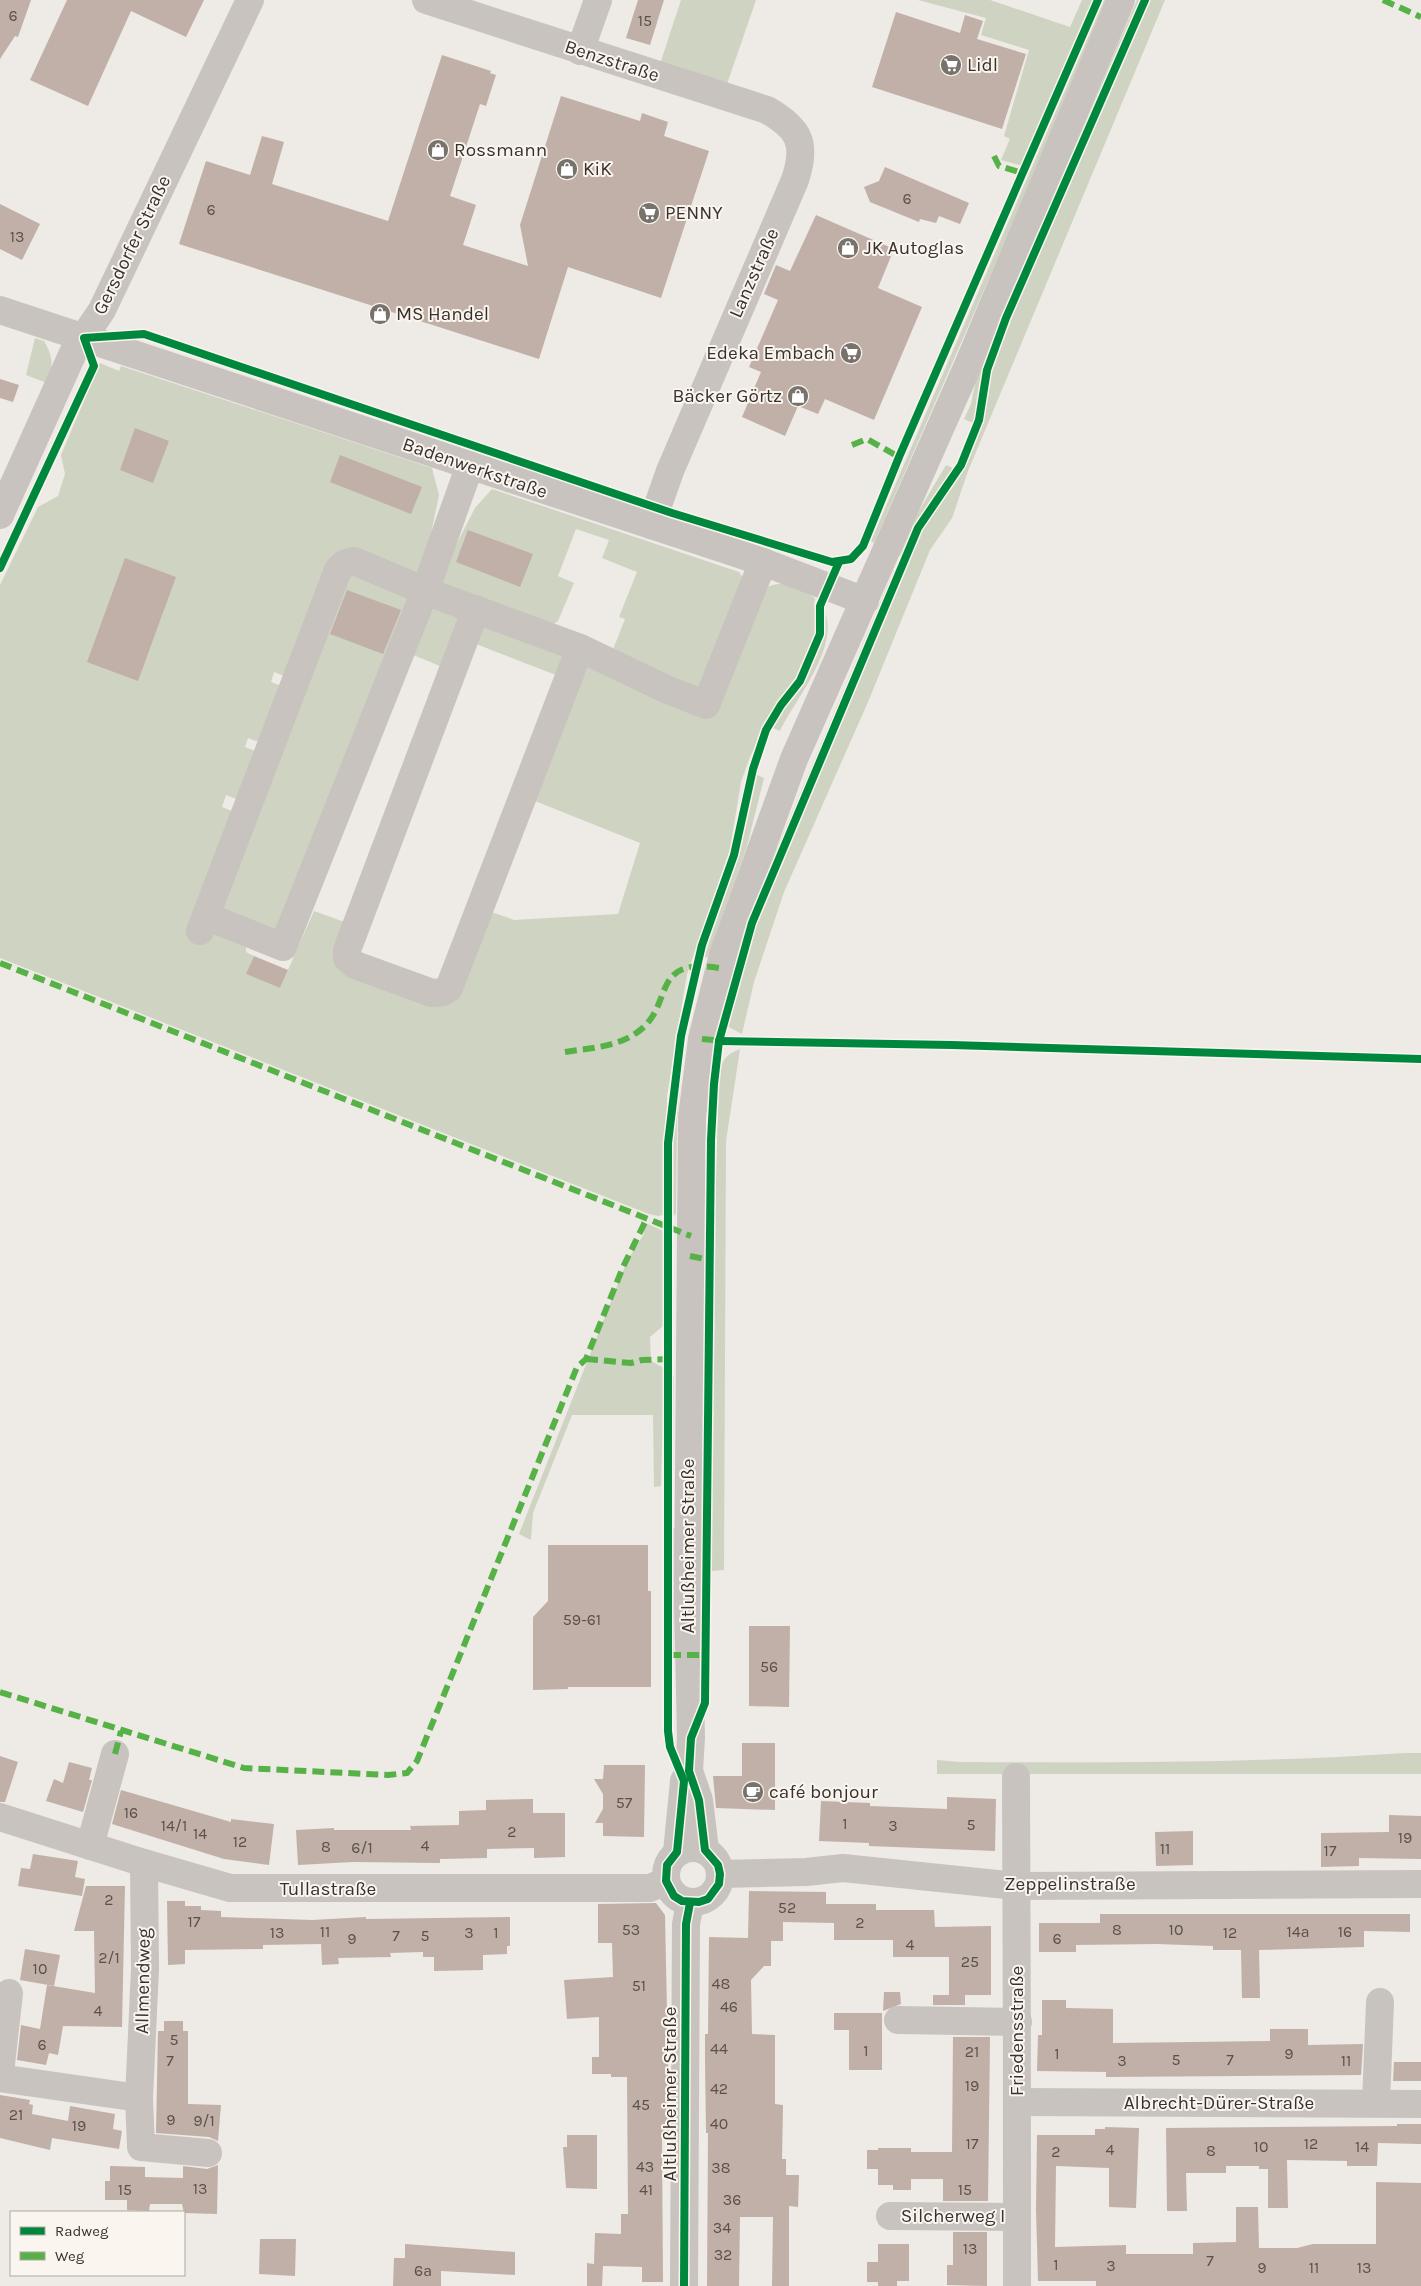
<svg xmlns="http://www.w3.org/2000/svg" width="1421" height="2286" font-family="Karla,sans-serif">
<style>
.green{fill:#cfd3c1}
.building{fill:#c1b0a8}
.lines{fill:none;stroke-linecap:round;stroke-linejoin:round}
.minor{stroke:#c8c3be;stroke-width:28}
.quiet{stroke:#56b246;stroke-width:6;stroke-dasharray:12 6;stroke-linecap:butt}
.cycleway-casing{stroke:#faf5ee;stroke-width:11}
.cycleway{stroke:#00873e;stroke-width:8}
.labels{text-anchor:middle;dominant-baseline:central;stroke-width:4;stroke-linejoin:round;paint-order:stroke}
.number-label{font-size:16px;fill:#5b514b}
.street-label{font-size:19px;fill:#39312c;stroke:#faf5ee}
.poi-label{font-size:19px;fill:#39312c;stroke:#faf5ee;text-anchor:start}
</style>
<rect width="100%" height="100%" fill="#eeeae6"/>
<g class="green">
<polygon points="681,0 756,0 726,87 659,67"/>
<polygon points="918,0 990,0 1070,27 1082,0 1096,0 1023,166 1001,160 1010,139 1004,136 1029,50 981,35 986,18"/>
<polygon points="1104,0 1110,0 874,543 871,541"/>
<polygon points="1137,0 1142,0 992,344 984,371 973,423 964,419 971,404 977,374"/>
<path d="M1149,0H1165L968,471L952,518L930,550L868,702L784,892L754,982L742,1034L729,1027C722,1006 753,928 762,904L921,532L960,476L982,424L989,377L1014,305Z"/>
<path d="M35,338L44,341C53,356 54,368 47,383L26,375Z"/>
<path d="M100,363L119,371L121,366L432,468L439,495L424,567L416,575L354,555L292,679L274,672L271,682L289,689L266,745L248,738L245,747L263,754L244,802L226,795L222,807L239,814L211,927L246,942V952L254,956L247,974L280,988L314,911L350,924L340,951L437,1001L486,910L514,920L618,914L640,843L530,799L582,661L653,695L713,717L763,589C785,578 796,586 815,598L814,604L817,622L815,641L794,682L770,715L750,757L741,782L730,849L687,974L667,1096L665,1211L663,1215L658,1216L649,1214L0,958V585L38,507L58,496L65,474L61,455Z"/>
<polygon points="946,465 955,469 915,530 904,557 898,555 913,521"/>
<polygon points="492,489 739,572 743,578 701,694 610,657 625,619 619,617 637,572 602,558 609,540 576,529 558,576 574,583 558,621 551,626 444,588 439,578 475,508"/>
<polygon points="353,567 410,592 277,932 220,911"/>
<polygon points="894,570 898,572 764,889 736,967 723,1017 718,1015 742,932"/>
<polygon points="425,607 464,611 447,669 411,654"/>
<path d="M825,613C839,648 795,700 780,731L771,727C790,698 814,671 823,636C825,628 823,621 825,613Z"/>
<polygon points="479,623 565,647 561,677 471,642"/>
<polygon points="755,774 764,778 747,846 708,957 704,958 739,853"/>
<path d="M693,989L691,1012L685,1039L677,1120L676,1213L672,1218C670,1139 674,1068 691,991Z"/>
<path d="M740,1049L726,1141L724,1570L711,1571L712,1321L719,1072C723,1059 727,1054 740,1049Z"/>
<polygon points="641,1221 663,1231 665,1239 664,1325 650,1337 651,1361 664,1368 661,1486 654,1487 653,1415 572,1415 533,1513 531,1540 519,1534 627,1261 644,1234"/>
<polygon points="706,1267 708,1267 709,1272 705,1650 701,1650"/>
<polygon points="670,1375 674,1376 673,1475 670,1477"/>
<polygon points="673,1528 676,1528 674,1652 672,1652"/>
<path d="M1406,1753H1421V1774H937V1760L959,1762C1108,1763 1257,1763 1406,1753Z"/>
</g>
<g class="building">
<polygon points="0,0 31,0 18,37 15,36 0,59"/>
<polygon points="67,0 204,0 186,37 131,11 88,106 30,80"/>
<polygon points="638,0 664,0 650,45 626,38"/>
<polygon points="896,12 960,33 965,15 983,21 977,39 1026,54 1002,129 872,87"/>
<polygon points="442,55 491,71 490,73 496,75 486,106 480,104 450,196 476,205 463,245 528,266 520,225 561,96 640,121 642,113 668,122 664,136 709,151 661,298 568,267 539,359 179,244 206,161 250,175 262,136 284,142 272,184 388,221"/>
<polygon points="885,167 969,203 960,224 939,216 936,223 920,219 919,222 870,202 864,187 879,181"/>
<polygon points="0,204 40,224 22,260 0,249"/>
<polygon points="816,215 894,249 878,288 922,307 874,420 825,399 818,414 798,406 785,436 742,417 761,372 749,367 778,300 764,294 776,265 790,271"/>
<polygon points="0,379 19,385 13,402 0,398"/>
<polygon points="135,428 169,441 153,483 120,470"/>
<polygon points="340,455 422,487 411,514 330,482"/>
<polygon points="468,530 533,554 520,587 456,562"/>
<polygon points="125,558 176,577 138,681 87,662"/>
<polygon points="347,590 401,610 383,654 330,634"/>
<polygon points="254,956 288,970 280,988 246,974"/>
<polygon points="548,1545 648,1545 648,1591 651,1591 651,1687 568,1687 568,1689 533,1690 533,1617 548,1601"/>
<polygon points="749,1626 790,1626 789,1707 749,1706"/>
<polygon points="742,1743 775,1743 775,1810 716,1808 713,1776 742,1776"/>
<polygon points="0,1756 18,1762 5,1802 0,1802"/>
<polygon points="69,1762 92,1768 89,1780 92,1780 83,1812 46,1801 54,1779 63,1783"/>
<polygon points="604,1765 645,1765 644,1837 603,1836 603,1823 595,1823 603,1809 603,1794 594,1779 603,1779"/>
<polygon points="121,1790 231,1822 231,1819 274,1824 269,1865 224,1859 112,1824"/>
<polygon points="947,1797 996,1799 995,1851 869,1846 869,1843 819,1841 821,1801 870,1803 870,1806 947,1809"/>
<polygon points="533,1799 533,1813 565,1813 565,1857 534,1858 534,1848 487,1849 487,1858 440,1859 440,1863 353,1862 298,1865 296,1830 334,1828 334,1830 411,1830 410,1826 459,1825 459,1811 486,1810 486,1800"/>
<polygon points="1389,1815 1421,1816 1421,1859 1359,1858 1359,1866 1321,1867 1321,1833 1389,1832"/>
<polygon points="1193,1831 1193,1865 1156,1866 1155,1832"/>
<polygon points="33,1854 78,1861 75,1877 85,1879 82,1896 18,1886 21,1868 30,1869"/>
<polygon points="86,1886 125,1886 122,2027 63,2026 58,2055 49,2053 46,2065 17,2060 21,2025 40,2029 47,1985 95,1993 94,1931 74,1931"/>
<polygon points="749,1891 826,1892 826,1904 876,1904 876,1910 934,1910 935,1927 991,1926 991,1995 965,1995 965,2005 933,2005 933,1995 949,1995 949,1957 893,1957 893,1940 834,1940 834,1923 783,1922 783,1941 771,1941 771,1966 764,1966 751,1980 752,2034 775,2035 775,2104 783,2105 782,2159 786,2159 786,2175 799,2175 798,2207 789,2206 789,2286 772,2286 773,2217 740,2217 739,2286 707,2286 708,2133 706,2133 705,2059 705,2034 708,2034 709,1937 748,1938"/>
<polygon points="167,1901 185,1901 185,1906 201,1906 201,1910 221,1911 221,1917 312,1920 366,1917 366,1919 510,1917 510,1946 507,1946 507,1954 483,1955 483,1970 434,1971 434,1957 423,1957 423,1952 390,1953 391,1957 338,1958 339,1964 322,1965 321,1944 263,1945 263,1949 185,1950 185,1964 168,1965"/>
<polygon points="656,1903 665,1915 669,2108 669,2139 662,2139 663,2282 642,2282 642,2267 603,2266 602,2286 587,2286 587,2263 594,2264 595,2233 621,2234 621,2214 628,2214 627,2077 611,2077 611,2074 592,2074 592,2057 599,2057 599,2017 567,2019 564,1980 613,1977 612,1943 598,1943 598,1904"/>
<polygon points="1100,1914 1410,1914 1410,1932 1364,1931 1364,1947 1259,1950 1260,1998 1242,1998 1241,1950 1213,1950 1213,1946 1157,1944 1076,1945 1076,1952 1039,1952 1039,1923 1100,1923"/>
<polygon points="25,1949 60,1955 54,1986 20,1980"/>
<polygon points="884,1992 900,1992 901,2004 883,2011"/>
<polygon points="1042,2000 1066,2000 1066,2008 1113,2009 1113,2043 1270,2041 1270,2029 1308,2029 1308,2045 1363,2044 1361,2075 1106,2077 1106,2072 1037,2071 1038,2035 1042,2035"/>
<polygon points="834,2013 882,2013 882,2070 849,2070 849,2030 834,2030"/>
<polygon points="164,2021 183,2021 183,2031 188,2031 188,2104 221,2105 218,2141 209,2137 156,2133 158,2031 164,2031"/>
<polygon points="953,2037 990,2037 988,2201 943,2201 943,2179 911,2179 911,2190 893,2190 893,2185 878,2185 878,2169 867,2169 867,2150 878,2150 878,2148 911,2148 911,2152 952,2152"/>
<polygon points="1394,2062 1421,2062 1421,2081 1393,2081"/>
<polygon points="0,2095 30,2100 29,2104 33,2105 32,2114 68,2121 70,2106 115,2114 113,2129 122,2131 119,2149 52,2138 50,2150 0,2138"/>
<polygon points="1397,2124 1421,2124 1421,2144 1378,2143 1377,2166 1347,2166 1347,2161 1287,2160 1288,2208 1268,2208 1268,2169 1259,2169 1259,2166 1226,2166 1226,2173 1186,2173 1187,2211 1167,2211 1166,2128 1397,2126"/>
<polygon points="1105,2127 1139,2128 1136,2208 1109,2207 1109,2168 1056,2166 1055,2247 1126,2245 1126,2254 1193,2254 1193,2243 1236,2242 1236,2207 1258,2207 1259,2248 1297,2248 1313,2244 1376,2244 1376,2182 1421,2183 1421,2286 1096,2286 1096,2281 1038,2281 1036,2209 1037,2135 1095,2135 1095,2129 1105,2129"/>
<polygon points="567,2135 597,2135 597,2189 566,2188 563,2147 567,2147"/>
<polygon points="218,2165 217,2214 184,2213 182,2204 150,2204 149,2211 127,2210 127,2200 105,2200 105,2181 110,2181 110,2166 145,2167 145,2177 183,2178 183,2166 207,2169"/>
<polygon points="953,2232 987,2232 987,2286 947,2285 947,2265 953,2265"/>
<polygon points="260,2239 296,2239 295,2276 259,2274"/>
<polygon points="405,2244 515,2252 515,2275 441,2271 441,2286 393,2286 394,2258 405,2258"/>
<polygon points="878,2244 909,2244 909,2281 897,2281 897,2286 878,2286 878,2282 867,2282 867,2262 878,2262"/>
</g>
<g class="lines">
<g class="minor">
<path d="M426,0L767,110C800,129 807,144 795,180L670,471L651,525"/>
<polyline points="580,51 598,0"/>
<polyline points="0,310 763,562 865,601"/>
<polyline points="0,515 73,353 102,310 250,0"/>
<polyline points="476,609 347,950 347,958 355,965 432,993 443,992 449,988 580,648"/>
<polyline points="206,916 283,947 425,591 470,465"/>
<polyline points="200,931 338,570 344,564 354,561 425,591 580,648 666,689 706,705 763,562"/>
<path d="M1016,1777C1017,1947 1017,2116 1017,2286"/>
<polyline points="0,1817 144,1863 230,1888 650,1888 666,1881"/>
<polyline points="90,1846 115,1754"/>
<circle cx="693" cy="1875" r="27"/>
<polyline points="705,1850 699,1800 689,1771 691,1738 688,1597 692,1117 702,1039 723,955 794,759 969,363 1121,0"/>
<polyline points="677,1852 684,1781 686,1777"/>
<polyline points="144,1863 145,1969 139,2098 141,2147 208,2153"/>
<polyline points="720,1874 806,1872 843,1868 1016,1886 1421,1884"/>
<polyline points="898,2020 1018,2022"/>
<polyline points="0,2073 9,1993"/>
<polyline points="0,2078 139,2098"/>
<polyline points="1017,2102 1421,2104"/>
<polyline points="1376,2103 1380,2002"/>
<polyline points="890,2216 1017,2217"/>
<polyline points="684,2286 686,1924 690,1903"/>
</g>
<g class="quiet">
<polyline points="1383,0 1421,17"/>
<polyline points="994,156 999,166 1023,173"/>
<polyline points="852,445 867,439 899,457"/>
<polyline points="0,963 691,1236"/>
<polyline points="702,1039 724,1041"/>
<path d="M565,1052C590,1048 618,1047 639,1031C675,1004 649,957 719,968"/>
<polyline points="690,1256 710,1260"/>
<polyline points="586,1359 631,1363 642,1360 668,1359"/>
<polyline points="669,1655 707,1655"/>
<polyline points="0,1692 244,1768 388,1775 407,1773 417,1761 577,1367 586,1359 623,1267 647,1218"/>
<polyline points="115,1754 121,1731"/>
</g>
<g class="cycleway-casing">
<g id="cycleway">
<polyline points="839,562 820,606 820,634 800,681 781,705 766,730 753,769 734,855 702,945 681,1036 668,1143 668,1731 670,1747 684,1781 677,1852 667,1865 666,1881 674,1896 682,1901 699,1902 708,1899 719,1884 720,1874 718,1865 705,1850 699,1800 689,1771 691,1738 705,1703 711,1140 714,1084 719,1041 752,923 918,528 961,465 979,420 987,370 1006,318 1145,0"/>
<polyline points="0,568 94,366 84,338 144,334 672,513 832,562 851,559 863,546 899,457 1098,0"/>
<polyline points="719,1041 952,1045 1421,1059"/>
<polyline points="684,2286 686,1924 690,1903"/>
</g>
</g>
<use href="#cycleway" class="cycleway"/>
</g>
<defs>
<g id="supermarket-disc" transform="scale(1.125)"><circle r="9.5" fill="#78726d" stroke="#faf5ee"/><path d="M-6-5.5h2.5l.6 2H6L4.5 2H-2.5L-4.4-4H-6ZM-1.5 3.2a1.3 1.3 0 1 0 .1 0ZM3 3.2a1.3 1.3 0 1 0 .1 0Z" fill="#fff"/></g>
<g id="shop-disc" transform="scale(1.125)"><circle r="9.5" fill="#78726d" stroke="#faf5ee"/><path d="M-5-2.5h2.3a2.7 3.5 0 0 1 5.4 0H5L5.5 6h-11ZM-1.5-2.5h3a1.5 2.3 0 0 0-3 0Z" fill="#fff"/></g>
<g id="cafe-disc" transform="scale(1.125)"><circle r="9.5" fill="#78726d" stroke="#faf5ee"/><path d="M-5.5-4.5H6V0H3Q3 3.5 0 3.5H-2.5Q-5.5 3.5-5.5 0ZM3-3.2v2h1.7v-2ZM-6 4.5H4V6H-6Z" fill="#fff"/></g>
</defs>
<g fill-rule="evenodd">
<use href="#supermarket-disc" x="951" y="65"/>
<use href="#shop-disc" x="438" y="150"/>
<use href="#shop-disc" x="567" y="169"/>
<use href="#supermarket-disc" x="649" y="213"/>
<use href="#shop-disc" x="848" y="248"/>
<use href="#shop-disc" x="380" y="314"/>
<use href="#supermarket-disc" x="851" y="353"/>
<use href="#shop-disc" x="798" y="396"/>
<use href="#cafe-disc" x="753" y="1792"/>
</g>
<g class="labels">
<g class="number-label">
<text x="13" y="15">6</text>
<text x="645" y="20">15</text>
<text x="907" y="198">6</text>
<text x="211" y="209">6</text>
<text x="17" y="236">13</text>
<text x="582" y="1619">59-61</text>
<text x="769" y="1666">56</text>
<text x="624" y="1802">57</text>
<text x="131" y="1812">16</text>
<text x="845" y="1823">1</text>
<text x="971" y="1824">5</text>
<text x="174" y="1825">14/1</text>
<text x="893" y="1825">3</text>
<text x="512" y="1831">2</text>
<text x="200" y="1833">14</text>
<text x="1405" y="1837">19</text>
<text x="240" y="1841">12</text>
<text x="425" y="1845">4</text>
<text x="326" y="1846">8</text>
<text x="362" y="1847">6/1</text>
<text x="1165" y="1848">11</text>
<text x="1330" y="1850">17</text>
<text x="109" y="1899">2</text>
<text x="787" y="1907">52</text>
<text x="194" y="1921">17</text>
<text x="860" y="1922">2</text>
<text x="631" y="1929">53</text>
<text x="1117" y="1929">8</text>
<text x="1176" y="1929">10</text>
<text x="325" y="1931">11</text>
<text x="1298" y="1931">14a</text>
<text x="1345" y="1931">16</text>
<text x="277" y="1932">13</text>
<text x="469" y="1932">3</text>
<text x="496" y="1932">1</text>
<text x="1230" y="1932">12</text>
<text x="396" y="1935">7</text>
<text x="425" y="1935">5</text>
<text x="352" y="1938">9</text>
<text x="1057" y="1938">6</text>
<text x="910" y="1944">4</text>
<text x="109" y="1957">2/1</text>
<text x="970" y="1961">25</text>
<text x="40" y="1968">10</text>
<text x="721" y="1983">48</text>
<text x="639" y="1985">51</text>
<text x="729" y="2006">46</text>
<text x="98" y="2010">4</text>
<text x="174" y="2039">5</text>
<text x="42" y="2044">6</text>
<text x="719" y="2048">44</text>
<text x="866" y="2050">1</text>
<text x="972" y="2051">21</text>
<text x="1057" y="2053">1</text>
<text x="1289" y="2053">9</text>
<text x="1176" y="2059">5</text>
<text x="1230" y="2059">7</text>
<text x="170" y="2060">7</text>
<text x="1122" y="2060">3</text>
<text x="1346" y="2060">11</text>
<text x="972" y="2085">19</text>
<text x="719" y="2088">42</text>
<text x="641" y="2104">45</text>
<text x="16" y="2114">21</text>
<text x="171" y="2119">9</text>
<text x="204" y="2120">9/1</text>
<text x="719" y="2123">40</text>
<text x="79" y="2125">19</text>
<text x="972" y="2143">17</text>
<text x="1311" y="2143">12</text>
<text x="1261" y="2146">10</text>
<text x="1362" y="2146">14</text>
<text x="1110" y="2149">4</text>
<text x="1211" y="2150">8</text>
<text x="1056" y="2151">2</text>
<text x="645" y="2166">43</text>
<text x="721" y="2167">38</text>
<text x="200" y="2188">13</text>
<text x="125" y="2189">15</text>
<text x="646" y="2189">41</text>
<text x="965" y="2189">15</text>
<text x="732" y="2199">36</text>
<text x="722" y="2227">34</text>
<text x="970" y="2248">13</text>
<text x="723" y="2254">32</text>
<text x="1210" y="2260">7</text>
<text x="1056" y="2264">1</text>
<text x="1111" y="2265">3</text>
<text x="1262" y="2267">9</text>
<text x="1314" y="2267">11</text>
<text x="1364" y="2267">13</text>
<text x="423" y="2270">6a</text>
</g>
<g class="street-label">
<text transform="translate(612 61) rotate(18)">Benzstraße</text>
<text transform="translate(132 245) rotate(-64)">Gersdorfer Straße</text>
<text transform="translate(754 273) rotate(-66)">Lanzstraße</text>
<text transform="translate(475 468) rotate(19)">Badenwerkstraße</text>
<text transform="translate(688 1546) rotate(-90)">Altlußheimer Straße</text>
<text x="1070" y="1884">Zeppelinstraße</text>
<text x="328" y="1889">Tullastraße</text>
<text transform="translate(143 1981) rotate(-89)">Allmendweg</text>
<text transform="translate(1017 2031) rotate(-90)">Friedensstraße</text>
<text transform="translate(670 2094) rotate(-90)">Altlußheimer Straße</text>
<text x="1219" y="2103">Albrecht-Dürer-Straße</text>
<text x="953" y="2216">Silcherweg I</text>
</g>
<g class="poi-label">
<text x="967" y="65">Lidl</text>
<text x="454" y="150">Rossmann</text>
<text x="583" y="169">KiK</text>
<text x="665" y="213">PENNY</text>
<text x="864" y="248">JK Autoglas</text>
<text x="396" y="314">MS Handel</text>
<text x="835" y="353" text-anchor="end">Edeka Embach</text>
<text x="782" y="396" text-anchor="end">Bäcker Görtz</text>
<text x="769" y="1792">café bonjour</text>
</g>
</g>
<rect x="10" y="2211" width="175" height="65" fill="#faf5ee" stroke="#ada7a0"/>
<rect x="20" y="2227" width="25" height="8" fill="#00873e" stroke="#ada7a0"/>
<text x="55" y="2236" font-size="15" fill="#39312c">Radweg</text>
<rect x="20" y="2252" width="25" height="8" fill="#56b246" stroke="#ada7a0"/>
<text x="55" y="2261" font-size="15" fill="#39312c">Weg</text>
</svg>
